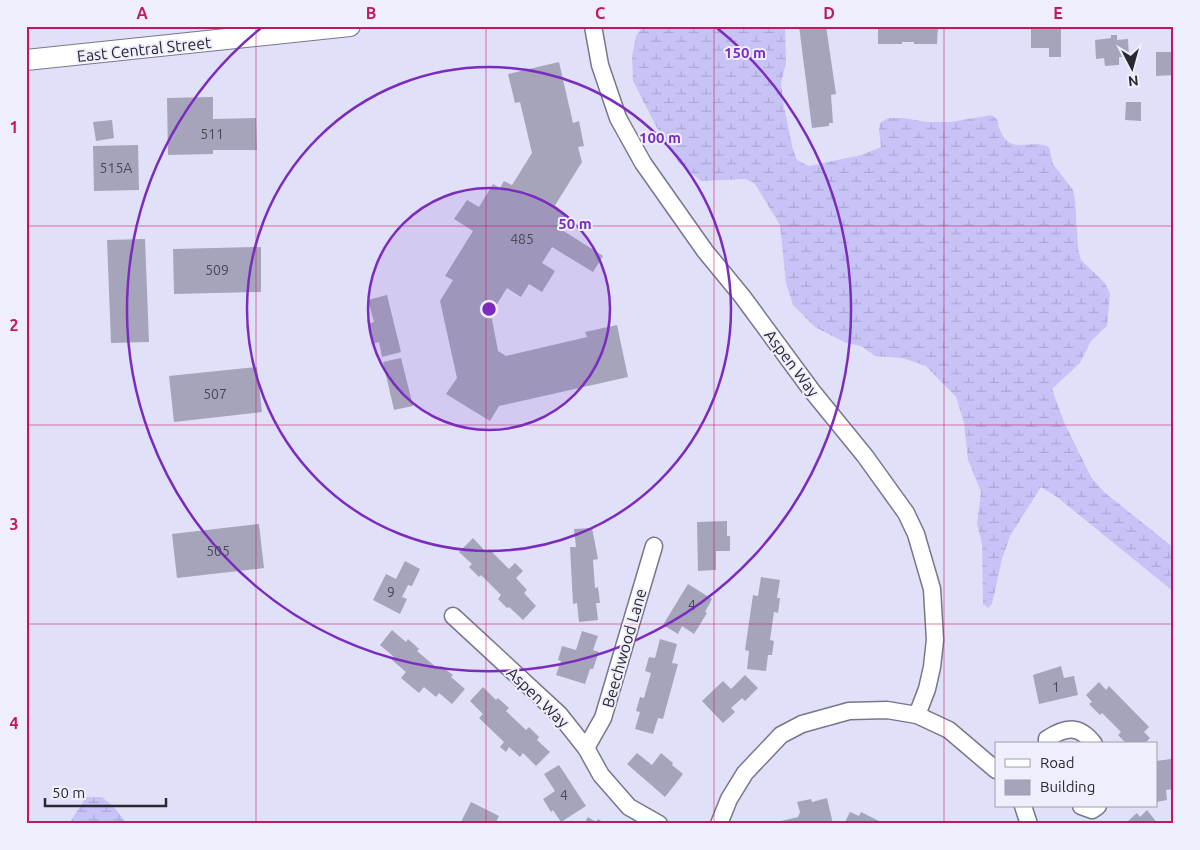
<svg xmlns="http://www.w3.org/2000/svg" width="1200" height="850" font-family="Ubuntu,sans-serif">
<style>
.wetland{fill:url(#wetland-marsh)}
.building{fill:#a5a4bb}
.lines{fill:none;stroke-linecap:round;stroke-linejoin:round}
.minor-casing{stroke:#77768c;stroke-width:19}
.major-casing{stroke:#77768c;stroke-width:22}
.minor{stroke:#fff;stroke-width:16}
.major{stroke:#fff;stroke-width:20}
.grid{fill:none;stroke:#c2185b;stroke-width:1;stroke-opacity:0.55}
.ring{fill:none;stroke:#7b2cbf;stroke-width:2.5}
.labels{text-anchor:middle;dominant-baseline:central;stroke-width:4;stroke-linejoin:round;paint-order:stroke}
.number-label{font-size:14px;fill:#494855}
.street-label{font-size:16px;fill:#2a2933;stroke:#efeefd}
.centre{fill:#7b2cbf;stroke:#efeefd;stroke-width:2.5}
.ring-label{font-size:15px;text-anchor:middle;font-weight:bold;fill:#7b2cbf;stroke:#efeefd;stroke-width:4;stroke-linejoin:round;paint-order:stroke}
.neatline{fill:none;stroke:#c2185b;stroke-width:2}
.grid-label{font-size:16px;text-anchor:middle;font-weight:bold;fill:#c2185b}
</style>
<defs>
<pattern id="wetland-marsh" width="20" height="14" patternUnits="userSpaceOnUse" patternTransform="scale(1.25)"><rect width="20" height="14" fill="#c7c3f6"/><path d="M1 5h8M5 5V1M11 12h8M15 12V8" fill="none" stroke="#aba8d3"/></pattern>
</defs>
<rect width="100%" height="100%" fill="#e1e0f9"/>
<g class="wetland">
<path d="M654,26H785L786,63L781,83L783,102L793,150L797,160L809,166L861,155L881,147L879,129L880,123L888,118H903L927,122H951L991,115L997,119C999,123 998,127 1000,130C1011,157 1030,137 1049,147L1053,164L1073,190L1075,200L1078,249L1081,260L1105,283L1110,294L1107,326L1091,341L1080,363L1052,389L1064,422L1091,477L1104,492L1174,548V592L1057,497L1041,487L1010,536L1002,559L992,604L988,608L983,604L982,544L977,524L981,492L968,460L964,423L956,397L926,366L902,358L875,356L861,346L846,343L815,327L793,305L786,283L780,225L755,184L746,179L701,181L678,162L662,138L633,81L632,56L636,36L641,29Z"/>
<polygon points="86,797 102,797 114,807 127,824 69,824"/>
</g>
<g class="building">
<polygon points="799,26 826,26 836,94 831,95 833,123 829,123 829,126 812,128"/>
<polygon points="878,26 938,26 937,44 914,44 914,42 902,42 902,44 878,44"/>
<polygon points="1031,26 1061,26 1061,57 1049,57 1049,48 1031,48"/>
<polygon points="1111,35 1117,35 1117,40 1128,39 1129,57 1119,57 1119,65 1105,66 1104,58 1096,59 1095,40 1111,38"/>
<polygon points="1156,52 1174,52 1174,75 1156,76"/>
<polygon points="559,62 573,123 579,121 584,146 578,147 582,162 554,207 570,217 562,230 603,256 593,272 552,247 542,263 555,271 542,292 529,284 521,297 507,288 491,314 498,351 506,356 587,337 585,332 617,325 628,377 499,406 490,421 446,394 457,378 440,301 453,280 445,276 473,231 454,219 467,200 479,207 493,184 500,188 504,181 512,185 532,153 520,102 515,103 508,74"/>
<polygon points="213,97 213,119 256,118 257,150 213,150 213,154 168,155 167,98"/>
<polygon points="1126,102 1141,102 1141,121 1125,120"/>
<polygon points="112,120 114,138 96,141 93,122"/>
<polygon points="138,145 139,190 94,191 93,146"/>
<polygon points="145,239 149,342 111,343 107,240"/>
<polygon points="261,247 261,292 174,294 173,249"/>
<polygon points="387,295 401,352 382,357 379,342 373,344 368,324 374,322 368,300"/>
<polygon points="401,358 413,406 394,410 383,362"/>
<polygon points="257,367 262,412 174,422 169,376"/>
<polygon points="727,521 727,536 730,536 730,551 716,551 716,570 698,571 697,522"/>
<polygon points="259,524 264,568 177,578 172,534"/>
<polygon points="592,528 598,559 593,560 595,588 598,587 600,603 596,603 598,620 579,622 577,603 573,604 570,547 576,547 574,529"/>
<polygon points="473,538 486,552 489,549 509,569 515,563 523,571 516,578 527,590 524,593 536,606 523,620 509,607 507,608 498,599 501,595 481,575 479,577 469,567 472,564 459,552"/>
<polygon points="405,561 420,569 412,586 408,585 402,597 407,599 400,614 373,600 386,574 396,579"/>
<polygon points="761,577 780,580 777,598 780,598 778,613 774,612 770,640 774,641 772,655 768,655 766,671 747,669 749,651 745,650 753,595 758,596"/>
<polygon points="688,584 712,599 705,612 707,613 694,634 682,626 678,634 663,625"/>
<polygon points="392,630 406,642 408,639 419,649 417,651 438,669 441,666 453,675 451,677 465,689 452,704 439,693 436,697 424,687 419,693 401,678 406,672 392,660 394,657 380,645"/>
<polygon points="582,631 598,636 593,650 599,652 593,669 590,669 585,684 556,675 561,661 558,660 562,646 576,650"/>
<polygon points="660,639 677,644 672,663 678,664 663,719 658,718 653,734 635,729 640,712 636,711 640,697 644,698 651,673 645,671 649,657 655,658"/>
<polygon points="1061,666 1064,678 1074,676 1078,695 1039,704 1033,675"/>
<polygon points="745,675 758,688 745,701 742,698 731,708 735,712 723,723 702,701 723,681 731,689"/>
<polygon points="1099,682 1106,690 1109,686 1149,727 1144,732 1150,738 1144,744 1127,744 1118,735 1121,732 1102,713 1100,715 1089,704 1092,702 1086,695"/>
<polygon points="483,687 496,700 498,698 509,708 506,711 526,730 529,727 539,737 537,740 550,752 536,766 523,753 520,757 509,747 506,752 500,747 504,742 479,718 483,714 470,701"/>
<polygon points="637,753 652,765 661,753 673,763 672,765 683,774 665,797 627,764"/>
<polygon points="1171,759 1174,773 1174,789 1166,790 1167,800 1156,802 1156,761"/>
<polygon points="559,765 586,806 561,822 553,810 551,812 543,799 555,791 544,774"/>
<polygon points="827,798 833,824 782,824 781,821 798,817 800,812 797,802 811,799 812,802"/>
<polygon points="471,802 499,816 495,824 460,824"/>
<polygon points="1147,810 1158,824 1128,824 1127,822 1137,813 1140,817"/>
<polygon points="850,812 859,816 861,812 885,824 844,824"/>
<polygon points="588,817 596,822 598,819 606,824 584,824"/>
</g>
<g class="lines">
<g class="minor-casing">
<g id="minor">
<polyline points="593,26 600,65 618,118 643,163 705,251 742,296 812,391 865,456 906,513 916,534 932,589 935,640 932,667 927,689 917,715"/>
<polyline points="453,616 559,714 586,748 601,775 629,807 659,824"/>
<path d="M1047,744V739C1065,727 1079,724 1094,744"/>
<polyline points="586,748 603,718 654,546"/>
<polyline points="1023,806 1029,824"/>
<polyline points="1081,806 1092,810 1098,806"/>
<polyline points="719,824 729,799 745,773 781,735 802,724 849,711 887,710 917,715 949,730 996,770"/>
</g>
</g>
<g class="major-casing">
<polyline id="major" points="26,60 350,26"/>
</g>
<use href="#minor" class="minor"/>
<use href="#major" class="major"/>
</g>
<path class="grid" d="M256,26V824M486,26V824M714,26V824M944,26V824M26,226H1174M26,425H1174M26,624H1174"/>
<circle cx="489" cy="309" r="121" fill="#7b2cbf" fill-opacity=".12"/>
<g class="ring">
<circle cx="489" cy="309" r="121"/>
<circle cx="489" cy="309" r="242"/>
<path d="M717 28A362 362 0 1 1 261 28"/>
</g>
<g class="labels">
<g class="number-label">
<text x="212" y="134">511</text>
<text x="116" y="168">515A</text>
<text x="522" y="239">485</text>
<text x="217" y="270">509</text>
<text x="215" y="394">507</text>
<text x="218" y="551">505</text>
<text x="391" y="592">9</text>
<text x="692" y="605">4</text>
<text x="1056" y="687">1</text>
<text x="564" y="795">4</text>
</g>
<g class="street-label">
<text transform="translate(144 49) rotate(-6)">East Central Street</text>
<text transform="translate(792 363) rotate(53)">Aspen Way</text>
<text transform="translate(624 648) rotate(-74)">Beechwood Lane</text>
<text transform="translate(538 697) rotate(44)">Aspen Way</text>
</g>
</g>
<circle cx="489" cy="309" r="8" class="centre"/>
<g class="ring-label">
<text x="745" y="58">150 m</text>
<text x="660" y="143">100 m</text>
<text x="575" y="229">50 m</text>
</g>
<rect width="1200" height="850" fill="none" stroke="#efeefd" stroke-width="55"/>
<rect x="995" y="742" width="162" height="65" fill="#efeefd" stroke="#a09fac"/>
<rect x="1005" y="759" width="25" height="8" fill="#ffffff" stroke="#a09fac"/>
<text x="1040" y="768" font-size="15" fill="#2a2933">Road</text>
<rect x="1005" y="780" width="25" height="15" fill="#a5a4bb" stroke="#a09fac"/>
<text x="1040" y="792" font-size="15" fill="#2a2933">Building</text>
<g transform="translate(1132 68) rotate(174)" stroke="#efeefd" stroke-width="4" paint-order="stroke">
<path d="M0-4L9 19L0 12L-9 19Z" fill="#2a2933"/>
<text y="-8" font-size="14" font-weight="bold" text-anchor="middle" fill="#2a2933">N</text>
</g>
<path d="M45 798v8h121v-8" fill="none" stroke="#2a2933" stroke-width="2.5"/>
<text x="52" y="798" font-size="15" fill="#2a2933" stroke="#efeefd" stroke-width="4" paint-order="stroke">50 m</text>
<rect x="28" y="28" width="1144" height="794" class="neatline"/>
<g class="grid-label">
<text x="142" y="19">A</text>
<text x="371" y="19">B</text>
<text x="600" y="19">C</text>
<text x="829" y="19">D</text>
<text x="1058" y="19">E</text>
<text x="14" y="133">1</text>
<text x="14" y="331">2</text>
<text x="14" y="530">3</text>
<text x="14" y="729">4</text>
</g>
</svg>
